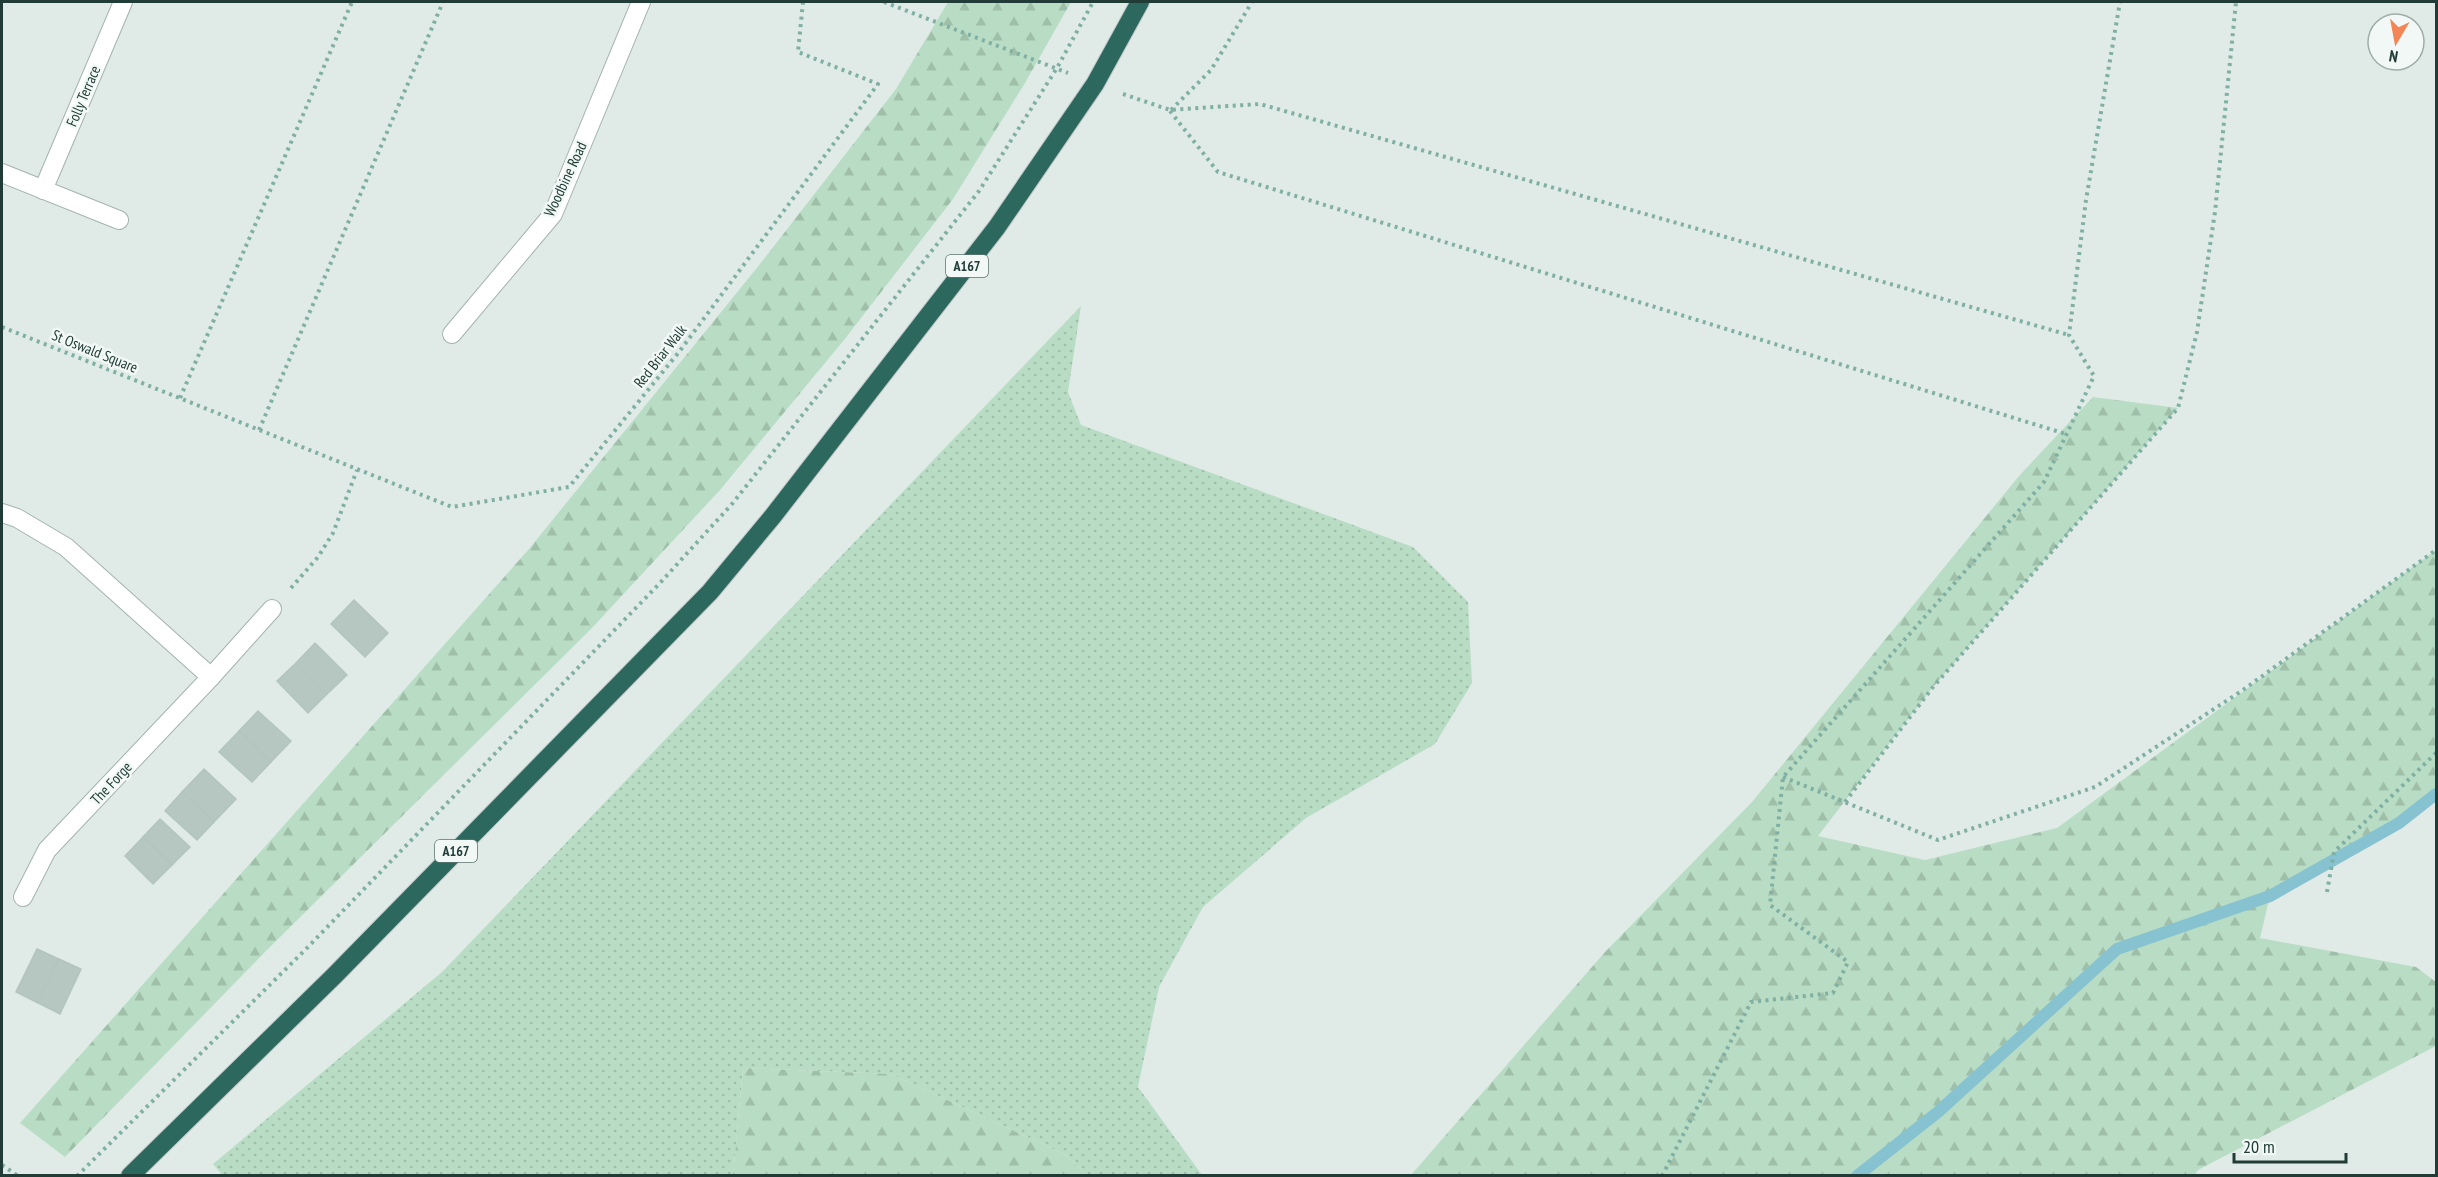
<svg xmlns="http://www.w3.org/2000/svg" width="2438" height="1177" font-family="'PT Sans Narrow',sans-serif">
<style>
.grass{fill:url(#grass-dots)}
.forest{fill:url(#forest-firs)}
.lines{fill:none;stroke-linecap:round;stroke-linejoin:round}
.stream{stroke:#87c2d1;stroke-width:12}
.building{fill:#b6c6c0;stroke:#b3c5be;stroke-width:1.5}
.minor-casing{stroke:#a3b3ae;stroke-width:20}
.highway-casing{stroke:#c1c8c7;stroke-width:20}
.path{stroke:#80afa3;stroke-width:4;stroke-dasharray:3 4.5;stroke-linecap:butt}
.minor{stroke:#fff;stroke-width:18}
.highway{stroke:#2d685f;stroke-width:18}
.labels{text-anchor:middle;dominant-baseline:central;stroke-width:5;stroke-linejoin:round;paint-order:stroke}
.shield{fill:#f1f8f5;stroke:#5f746f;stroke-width:1.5}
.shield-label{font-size:14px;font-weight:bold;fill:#213c36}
.street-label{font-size:15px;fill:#213c36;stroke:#f1f8f5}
</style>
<defs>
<pattern id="grass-dots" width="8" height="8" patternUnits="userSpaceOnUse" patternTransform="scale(1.5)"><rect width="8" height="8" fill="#b9ddc4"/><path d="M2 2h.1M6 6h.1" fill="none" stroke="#9fbfa9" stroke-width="1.8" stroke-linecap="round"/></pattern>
<pattern id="forest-firs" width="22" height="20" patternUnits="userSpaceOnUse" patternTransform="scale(1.5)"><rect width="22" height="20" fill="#b9ddc4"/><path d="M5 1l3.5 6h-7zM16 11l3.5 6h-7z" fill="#9fbfa9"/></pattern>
</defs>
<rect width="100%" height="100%" fill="#e0ebe7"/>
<polygon class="grass" points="1081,306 1068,392 1081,425 1413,547 1468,602 1472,683 1435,744 1306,818 1203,907 1159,987 1138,1087 1202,1175 1087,1175 1064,1154 891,1074 743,1068 733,1175 223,1176 213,1164 442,972"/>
<g class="forest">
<polygon points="948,2 1071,2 1025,83 953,199 844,340 720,490 591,629 268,949 65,1157 20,1123 529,549 760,264 896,89"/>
<polygon points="2093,397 2178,408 1933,687 1818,836 1925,860 2057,828 2436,550 2436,794 2399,823 2270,896 2260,938 2416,967 2436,982 2436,1046 2198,1170 2195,1175 1411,1175 1605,952 1752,802 2019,476"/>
<polygon points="743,1068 891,1074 1064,1154 1087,1175 733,1175"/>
</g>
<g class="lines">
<polyline class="stream" points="1857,1176 1938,1112 2117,949 2270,896 2399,823 2436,794"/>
</g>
<g class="building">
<polygon points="354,600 388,633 365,657 331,624"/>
<polygon points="315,643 347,675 327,694 296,663"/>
<polygon points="296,663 327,694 308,713 277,681"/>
<polygon points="258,711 291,741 271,762 239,731"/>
<polygon points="239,731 271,762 252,782 219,752"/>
<polygon points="204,769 236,799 214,822 182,792"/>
<polygon points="182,792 214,822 197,840 165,811"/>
<polygon points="160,819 190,847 172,865 143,837"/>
<polygon points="143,837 172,865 153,884 125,856"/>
<polygon points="37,949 59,959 38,1003 16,992"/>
<polygon points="59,959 81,969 60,1014 38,1003"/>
</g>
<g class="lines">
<g class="minor-casing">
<g id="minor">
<polyline points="2,173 119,220"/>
<polyline points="43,190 123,2"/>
<polyline points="452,334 553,214 641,2"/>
<polyline points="2,513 17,518 66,547 211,677 47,850 23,897"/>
<polyline points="211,677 272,609"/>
</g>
</g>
<g class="highway-casing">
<polyline id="highway" points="130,1176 335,975 710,592 773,516 997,227 1095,84 1140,2"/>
</g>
<g class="path">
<polyline points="884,2 1068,73"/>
<polyline points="1123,94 1170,110 1260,104 2069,335"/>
<polyline points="1171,110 1211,70 1252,2"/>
<polyline points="1170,111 1218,172 2066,434"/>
<polyline points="2,327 452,507 569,487 679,352 878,84 798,52 803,2"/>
<polyline points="180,398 352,2"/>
<polyline points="259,430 443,2"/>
<polyline points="291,588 318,557 333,533 357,470"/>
<polyline points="1783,777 1938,840 2095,787 2243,690 2436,550"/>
<polyline points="1845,802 1933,687 2178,408 2197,332 2215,212 2236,2"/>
<polyline points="2327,892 2334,852 2436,753"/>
<polyline points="2,1165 18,1176"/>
<polyline points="77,1176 306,949 660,583 732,504 979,191 1057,68 1093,2"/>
<polyline points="1662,1176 1751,1002 1833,993 1848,962 1770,905 1783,777 2044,482 2094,376 2069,335 2086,200 2120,2"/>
</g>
<use href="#minor" class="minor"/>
<use href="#highway" class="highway"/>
</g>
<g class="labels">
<g class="shield">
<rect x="946" y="255" width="42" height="22" rx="4.5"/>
<rect x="435" y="840" width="42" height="22" rx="4.5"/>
</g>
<g class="shield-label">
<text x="967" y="266">A167</text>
<text x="456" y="851">A167</text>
</g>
<g class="street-label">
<text transform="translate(83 96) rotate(-67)">Folly Terrace</text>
<text transform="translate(565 179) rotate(-65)">Woodbine Road</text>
<text transform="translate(95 351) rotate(22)">St Oswald Square</text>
<text transform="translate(660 356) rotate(-52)">Red Briar Walk</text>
<text transform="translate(111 783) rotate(-47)">The Forge</text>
</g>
</g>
<rect width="2438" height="1177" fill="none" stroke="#213c36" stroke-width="6"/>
<g transform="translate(2396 42) rotate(190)"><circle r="28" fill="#f1f8f5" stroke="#9eada9" stroke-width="1.5"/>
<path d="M0-4.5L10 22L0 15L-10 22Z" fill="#f28657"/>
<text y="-9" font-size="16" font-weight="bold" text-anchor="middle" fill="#213c36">N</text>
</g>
<path d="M2234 1153v9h112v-9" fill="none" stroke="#213c36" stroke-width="3"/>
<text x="2243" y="1153" font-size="18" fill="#213c36" stroke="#f1f8f5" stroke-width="4.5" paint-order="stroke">20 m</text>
</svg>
